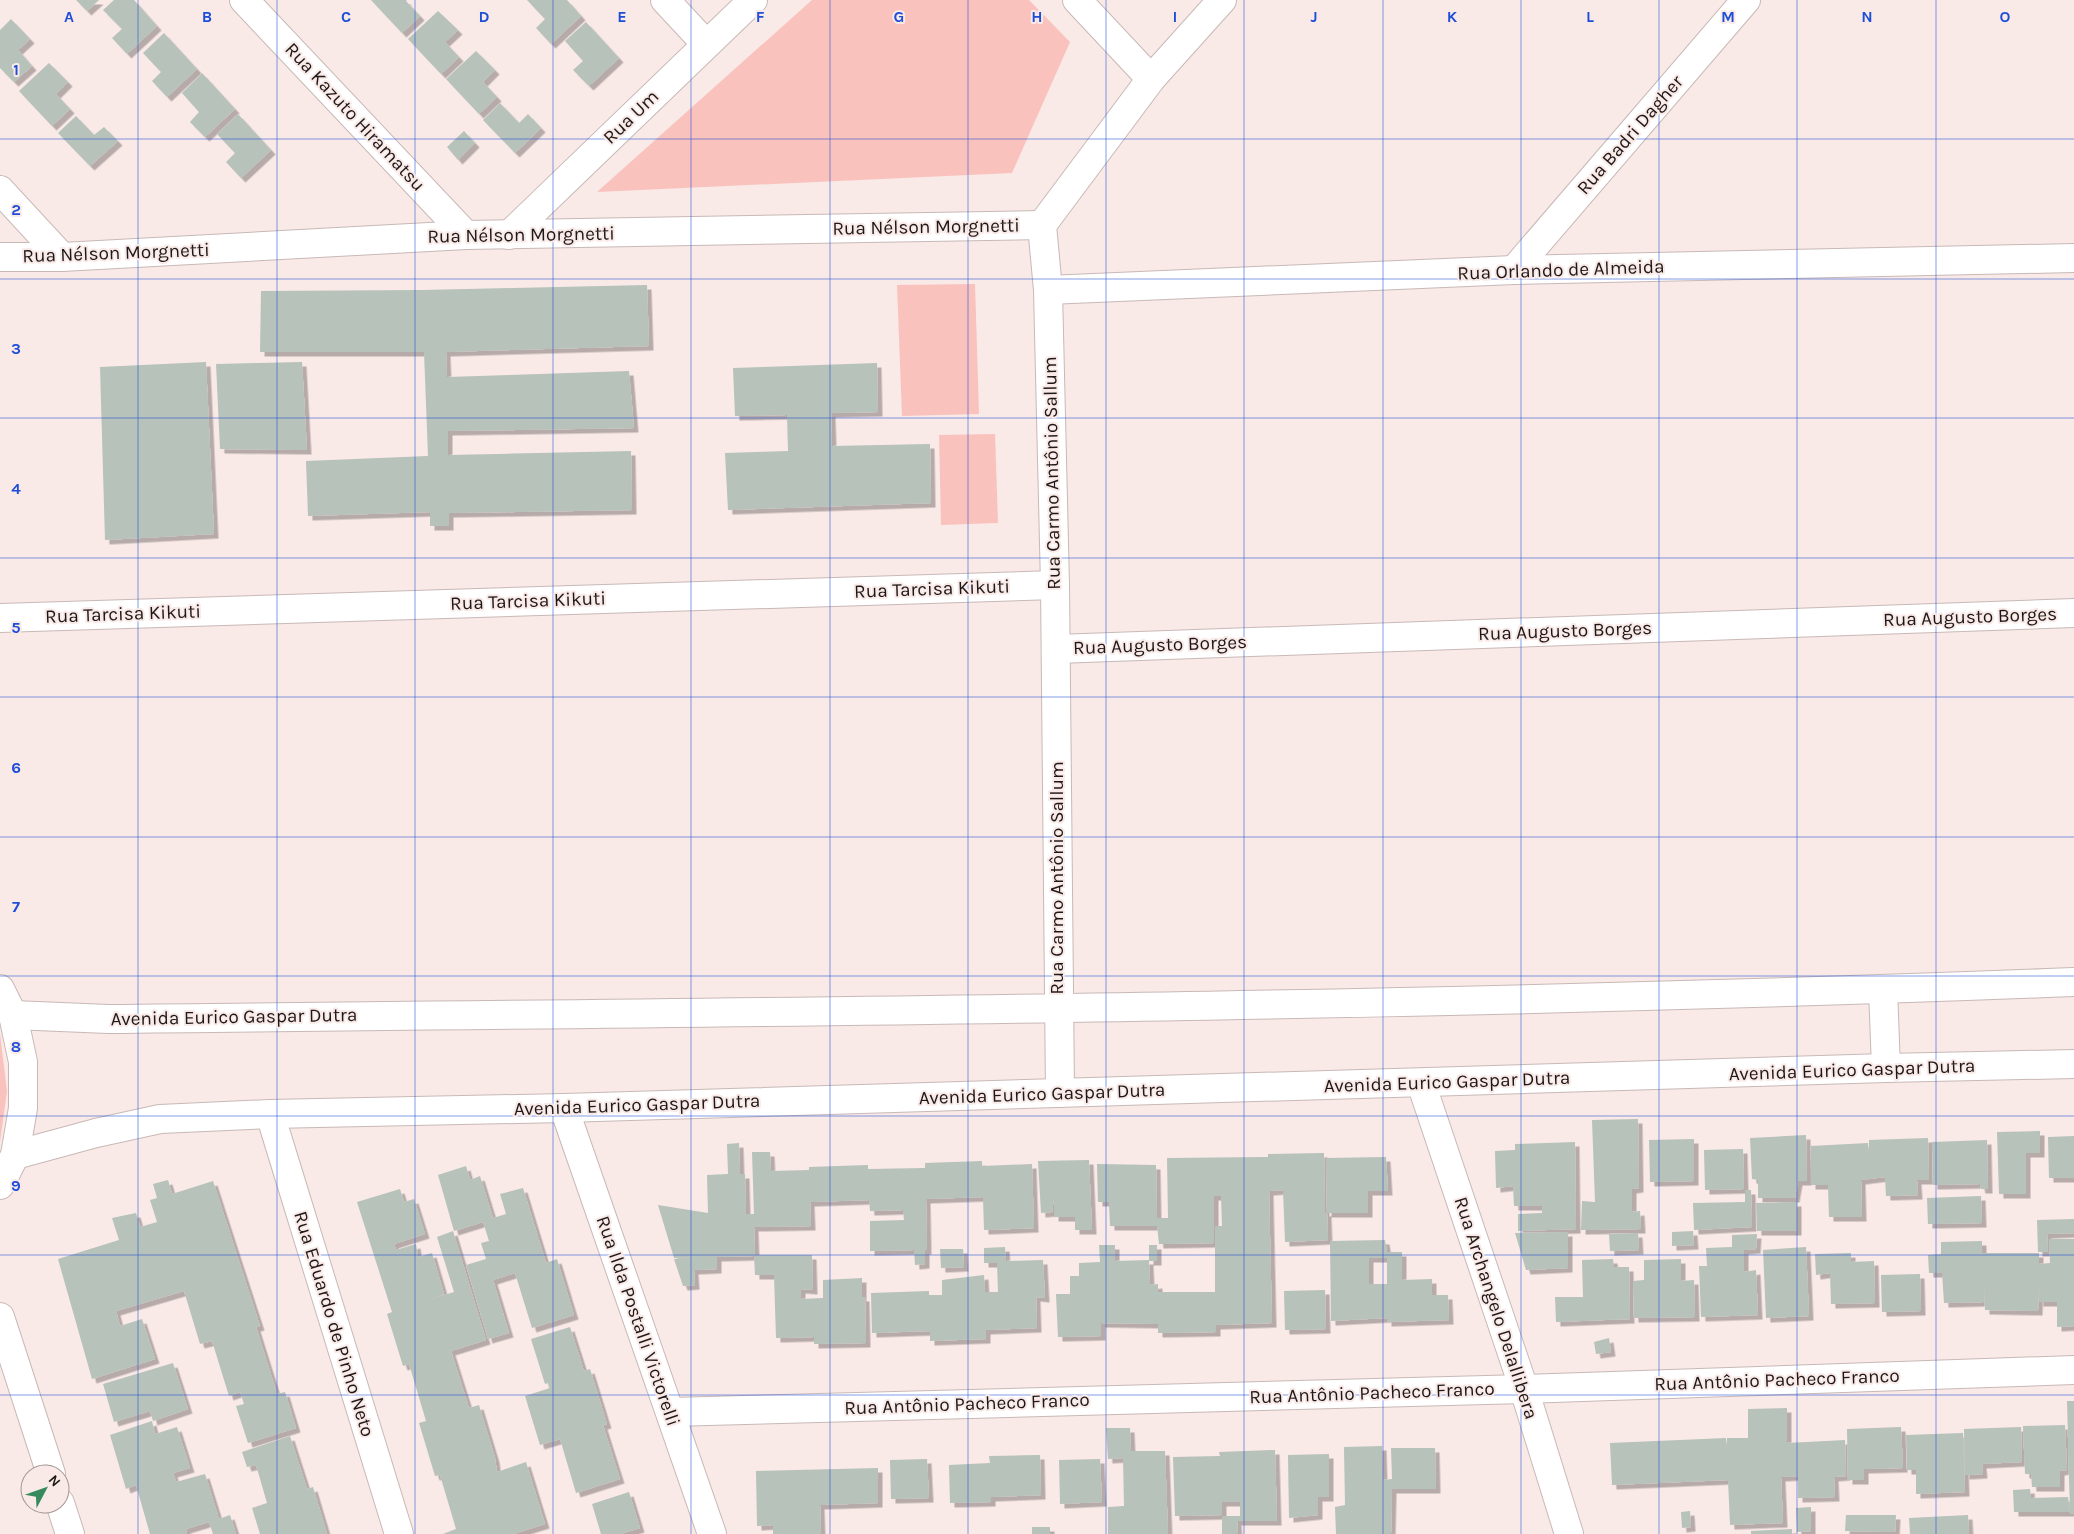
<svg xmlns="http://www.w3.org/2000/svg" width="2074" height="1534" font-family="Karla,sans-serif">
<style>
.green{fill:#fac2bd}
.building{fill:#b6c2ba;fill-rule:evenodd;filter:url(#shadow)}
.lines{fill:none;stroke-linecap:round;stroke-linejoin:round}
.minor-casing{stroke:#c8b9b7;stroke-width:30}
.tertiary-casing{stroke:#c8b9b7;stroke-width:30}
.minor{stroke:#fff;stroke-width:28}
.tertiary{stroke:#fff;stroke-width:28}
.grid{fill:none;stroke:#1d4ed8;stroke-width:1;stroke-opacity:0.55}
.labels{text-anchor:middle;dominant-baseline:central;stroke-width:4;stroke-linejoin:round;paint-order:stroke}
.street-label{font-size:19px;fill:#1d1817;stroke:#f9e9e7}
.grid-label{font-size:16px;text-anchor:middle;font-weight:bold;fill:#1d4ed8;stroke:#f9e9e7;stroke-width:4;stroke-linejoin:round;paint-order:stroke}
</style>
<defs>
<filter id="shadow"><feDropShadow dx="4.5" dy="4.5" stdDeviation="0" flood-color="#0004"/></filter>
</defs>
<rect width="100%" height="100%" fill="#f9e9e7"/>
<g class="green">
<polygon points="812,0 1029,0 1070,42 1012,173 597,192"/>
<polygon points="975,284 979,414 902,416 897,285"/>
<polygon points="995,434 998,523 941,525 939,435"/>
<polygon points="0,1034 7,1091 0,1142"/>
</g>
<g class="building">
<polygon points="76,0 99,0 87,11"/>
<polygon points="114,0 134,0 157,26 127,54 112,38 122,29 103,10"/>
<polygon points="371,0 407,0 406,1 420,16 402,33"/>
<polygon points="527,0 567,0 581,16 551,44 536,28 545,19"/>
<polygon points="438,11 458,30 445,42 459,57 441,74 408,39"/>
<polygon points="11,19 30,39 18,50 32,66 14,82 0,68 0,30"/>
<polygon points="586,22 619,58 589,86 573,70 583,61 565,41"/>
<polygon points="164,33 197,69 167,97 152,81 161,72 143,53"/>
<polygon points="476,51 495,70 483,82 497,97 479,114 446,79"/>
<polygon points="49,63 68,82 56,94 70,109 52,126 19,91"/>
<polygon points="202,73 235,109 205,137 190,122 199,112 182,93"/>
<polygon points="500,103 519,123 528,114 541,128 515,153 483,120"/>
<polygon points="238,114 271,150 241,178 226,162 235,153 217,134"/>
<polygon points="76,116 94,135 104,127 118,141 90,166 58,133"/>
<polygon points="464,131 475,143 458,160 447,147"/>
<polygon points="647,285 649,346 446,352 447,377 629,371 634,428 448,431 448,455 631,451 632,510 449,513 449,526 430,526 430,512 308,516 306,461 428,456 424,352 260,352 261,291 422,290"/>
<polygon points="206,362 214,534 105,540 100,367"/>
<polygon points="302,362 307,450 220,449 216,364"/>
<polygon points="877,363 878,412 831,413 832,446 930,444 931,503 728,510 725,453 788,451 787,415 735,416 733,368"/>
<polygon points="1638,1119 1639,1188 1632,1189 1632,1212 1640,1211 1641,1229 1581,1230 1582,1201 1595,1202 1592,1120"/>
<polygon points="2040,1131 2040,1153 2026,1153 2026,1194 1999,1194 1997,1132"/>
<polygon points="1806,1135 1807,1181 1798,1181 1795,1198 1758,1198 1758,1180 1752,1179 1750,1138"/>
<polygon points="2074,1136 2074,1178 2049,1178 2048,1137"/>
<polygon points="1928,1138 1929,1180 1917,1180 1918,1195 1886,1196 1885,1177 1861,1180 1862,1217 1829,1217 1828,1185 1811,1185 1811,1146 1868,1143 1869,1154 1869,1140"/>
<polygon points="1694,1139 1694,1181 1650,1182 1649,1140"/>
<polygon points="1987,1140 1988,1189 1981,1189 1980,1184 1933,1185 1932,1142"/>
<polygon points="1575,1142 1576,1229 1518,1231 1518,1214 1542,1213 1542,1206 1514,1206 1513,1186 1496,1188 1495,1151 1515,1150 1515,1144"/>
<polygon points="739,1143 740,1174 745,1174 746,1214 754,1214 752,1152 770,1152 771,1171 809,1170 809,1167 868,1165 868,1169 925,1168 925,1163 982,1161 982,1166 1032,1164 1034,1228 984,1230 983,1197 926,1199 927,1250 925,1250 925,1264 915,1265 914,1250 870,1251 870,1221 904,1220 903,1210 870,1211 869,1200 810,1202 811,1226 754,1227 755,1255 812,1255 813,1290 801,1289 801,1299 823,1298 823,1280 862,1278 862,1297 865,1297 866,1343 814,1344 814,1337 776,1338 774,1275 755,1275 754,1256 717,1257 717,1269 694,1270 695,1285 683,1286 674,1259 697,1257 674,1258 658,1205 708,1213 707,1175 728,1174 727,1144"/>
<polygon points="1743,1149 1744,1189 1705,1190 1704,1150"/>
<polygon points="1324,1153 1325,1212 1327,1212 1326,1158 1386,1157 1388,1191 1368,1191 1368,1213 1327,1213 1328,1240 1285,1242 1283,1190 1269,1191 1272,1323 1216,1325 1216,1332 1158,1333 1158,1324 1101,1323 1101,1336 1058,1337 1056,1294 1070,1294 1070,1276 1079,1276 1079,1263 1100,1262 1099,1245 1115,1245 1115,1261 1149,1260 1149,1245 1157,1245 1157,1261 1149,1261 1150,1285 1158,1284 1158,1292 1215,1292 1215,1226 1222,1226 1221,1196 1214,1196 1214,1243 1159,1244 1157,1226 1110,1226 1109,1202 1098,1202 1097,1164 1156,1165 1157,1218 1168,1218 1167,1158 1268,1157 1268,1154"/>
<polygon points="1089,1160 1092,1230 1075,1230 1075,1217 1054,1217 1054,1198 1052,1212 1041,1213 1038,1161"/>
<polygon points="466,1166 470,1180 480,1176 493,1218 506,1214 500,1194 523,1188 546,1263 557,1259 574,1315 532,1328 515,1273 493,1280 509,1333 488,1339 466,1265 486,1259 481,1243 489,1241 483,1222 454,1231 438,1175"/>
<polygon points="168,1180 172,1194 213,1181 260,1326 256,1327 277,1394 285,1392 296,1428 248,1443 236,1406 244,1404 240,1392 229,1396 212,1341 200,1344 184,1291 116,1311 120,1326 142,1319 155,1359 92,1379 58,1259 119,1240 112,1218 136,1213 140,1227 157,1222 150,1200 157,1198 153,1184"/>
<polygon points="400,1189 404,1202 414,1199 425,1234 394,1244 396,1250 416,1244 418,1257 432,1253 444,1294 424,1301 454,1292 437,1237 453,1231 486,1340 451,1351 469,1408 479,1405 495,1458 497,1472 526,1462 545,1524 513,1534 443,1534 456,1529 440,1475 435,1476 419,1423 426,1421 409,1364 403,1366 387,1314 392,1312 357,1202"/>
<polygon points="1745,1190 1751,1190 1752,1227 1694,1230 1693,1203 1745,1202"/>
<polygon points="1981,1196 1982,1223 1928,1224 1927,1198"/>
<polygon points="1797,1202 1797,1231 1757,1231 1756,1203"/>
<polygon points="2074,1219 2074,1233 2047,1234 2048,1252 2038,1252 2037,1220"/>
<polygon points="1693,1231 1694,1245 1672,1246 1672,1232"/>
<polygon points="1568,1232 1568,1268 1526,1270 1515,1233"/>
<polygon points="1638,1233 1639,1250 1610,1251 1609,1234"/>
<polygon points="1757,1234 1756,1249 1744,1250 1744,1272 1756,1270 1758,1315 1701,1317 1699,1266 1707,1266 1706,1248 1732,1247 1732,1235"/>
<polygon points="2049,1239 2074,1239 2074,1326 2057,1327 2057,1302 2039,1302 2039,1280 2038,1311 1985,1310 1984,1281 1984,1302 1944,1303 1942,1273 1929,1273 1928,1255 1941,1254 1941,1242 1982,1241 1982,1253 2039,1253 2039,1264 2050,1263"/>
<path d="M1385,1240L1387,1252H1402V1280L1432,1279V1295H1448L1449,1320L1387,1322V1318L1331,1321L1330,1241ZM1369,1258H1387V1284H1369Z"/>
<polygon points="1005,1247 1006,1261 1043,1260 1045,1298 1036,1297 1037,1328 986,1330 986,1339 930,1341 930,1331 872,1333 871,1293 929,1291 929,1295 942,1295 942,1280 984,1275 985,1292 998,1292 997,1263 984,1263 984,1248"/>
<polygon points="1806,1247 1809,1316 1766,1318 1763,1250"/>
<polygon points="940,1249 963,1249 964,1267 941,1268"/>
<polygon points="1851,1253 1851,1262 1874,1261 1875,1303 1831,1304 1830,1273 1816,1275 1815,1254"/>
<polygon points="1613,1259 1614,1267 1629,1267 1630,1319 1556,1322 1555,1297 1583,1297 1582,1260"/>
<polygon points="1681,1259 1681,1281 1694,1280 1695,1317 1634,1318 1633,1281 1644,1280 1644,1260"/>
<polygon points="1920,1274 1921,1311 1882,1312 1881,1275"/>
<polygon points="1325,1290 1326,1329 1285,1330 1284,1291"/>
<polygon points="570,1327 584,1371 590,1369 607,1424 603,1425 620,1479 576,1493 560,1439 540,1445 525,1396 550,1388 548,1383 545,1384 531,1339"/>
<polygon points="1609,1338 1611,1352 1596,1354 1594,1342"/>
<polygon points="173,1363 188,1409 153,1421 150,1411 114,1422 103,1384"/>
<polygon points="2067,1401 2074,1401 2074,1514 2070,1514"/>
<polygon points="1787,1408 1787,1443 1845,1440 1846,1476 1834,1477 1835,1497 1798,1498 1798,1476 1781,1477 1783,1523 1730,1525 1728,1480 1612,1485 1610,1443 1726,1438 1727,1449 1727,1438 1748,1438 1748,1409"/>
<polygon points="152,1421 155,1434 177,1427 190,1468 173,1473 176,1482 205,1474 219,1519 230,1515 236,1534 213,1534 209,1522 186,1529 187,1534 150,1534 136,1485 126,1489 110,1435"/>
<polygon points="2065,1425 2067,1470 2060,1471 2060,1487 2032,1487 2031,1474 2025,1474 2023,1426"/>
<polygon points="1901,1427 1903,1468 1864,1469 1864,1480 1848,1480 1847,1429"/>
<polygon points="2021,1427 2022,1462 1982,1464 1983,1474 1965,1475 1964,1429"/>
<polygon points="1106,1428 1130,1428 1131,1451 1165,1451 1168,1534 1108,1534 1108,1507 1124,1506 1123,1458 1108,1459"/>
<polygon points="1963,1433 1965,1492 1916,1494 1916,1470 1907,1470 1906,1435"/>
<polygon points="290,1436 307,1489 313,1487 327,1534 260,1534 252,1508 267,1503 256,1465 247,1467 242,1452"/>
<polygon points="1382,1446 1383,1480 1392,1479 1391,1448 1435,1448 1436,1489 1392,1489 1391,1534 1336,1534 1335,1507 1345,1505 1344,1447"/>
<polygon points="1275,1450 1277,1521 1237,1521 1238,1534 1222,1534 1222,1516 1240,1516 1240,1502 1222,1502 1222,1515 1175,1516 1173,1457 1220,1456 1219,1452"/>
<polygon points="1329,1454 1329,1497 1318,1497 1318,1515 1289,1518 1288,1455"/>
<polygon points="1040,1455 1041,1495 991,1497 991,1502 950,1503 949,1465 990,1463 989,1456"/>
<polygon points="927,1459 929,1498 891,1499 890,1460"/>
<polygon points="1100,1459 1102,1502 1060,1504 1059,1460"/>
<polygon points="878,1468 878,1503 820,1505 821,1534 773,1534 773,1525 757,1526 756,1471"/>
<polygon points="2030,1489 2031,1498 2068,1497 2070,1512 2014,1512 2013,1490"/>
<polygon points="629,1492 640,1528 620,1534 601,1534 592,1504"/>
<polygon points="1811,1507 1811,1531 1797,1532 1796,1508"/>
<polygon points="1690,1511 1691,1527 1682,1528 1681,1512"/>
<polygon points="1846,1515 1896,1515 1895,1532 1845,1531"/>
<polygon points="1968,1515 1969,1534 1910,1534 1909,1518"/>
<rect x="1032" y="1527" width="18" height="7"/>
<polygon points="1792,1529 1792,1534 1751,1534 1751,1531"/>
</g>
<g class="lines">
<g class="minor-casing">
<g id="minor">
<polyline points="244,0 466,235"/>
<polyline points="665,0 706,44"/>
<polyline points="1077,0 1151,79"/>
<polyline points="0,190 62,257"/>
<polyline points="509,235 753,0"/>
<polyline points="0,257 62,257 466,235 1042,225"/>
<polyline points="1514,270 1746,0"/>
<polyline points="1048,290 1514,270 2074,258"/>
<polyline points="0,618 1055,585"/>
<polyline points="1056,649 2074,613"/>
<polyline points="1421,1083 1524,1389 1569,1534"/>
<polyline points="1060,1093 1055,585 1048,290 1042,225 1151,79 1222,0"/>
<polyline points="564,1108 712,1534"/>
<polyline points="270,1114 399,1534"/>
<polyline points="671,1412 1524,1389 2074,1370"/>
</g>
</g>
<g class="tertiary-casing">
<g id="tertiary">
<polyline points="0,989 13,1015 23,1062 23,1108 15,1155 0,1185"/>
<polyline points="1883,989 1886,1068"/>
<path d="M13,1015L108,1019C764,1012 1419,1008 2074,982"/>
<polyline points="15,1155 96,1133 160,1119 270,1114 564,1108 1886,1068 2074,1064"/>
<polyline points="0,1317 51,1474"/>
<polyline points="60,1503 70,1534"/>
</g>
</g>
<use href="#minor" class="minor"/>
<use href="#tertiary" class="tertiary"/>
</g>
<path class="grid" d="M138,0V1534M277,0V1534M415,0V1534M553,0V1534M691,0V1534M830,0V1534M968,0V1534M1106,0V1534M1244,0V1534M1383,0V1534M1521,0V1534M1659,0V1534M1797,0V1534M1936,0V1534M0,139H2074M0,279H2074M0,418H2074M0,558H2074M0,697H2074M0,837H2074M0,976H2074M0,1116H2074M0,1255H2074M0,1395H2074"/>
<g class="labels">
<g class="street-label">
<text transform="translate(355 117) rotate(47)">Rua Kazuto Hiramatsu</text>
<text transform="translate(631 117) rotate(-44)">Rua Um</text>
<text transform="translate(1630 135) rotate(-49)">Rua Badri Dagher</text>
<text transform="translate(926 227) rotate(-1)">Rua Nélson Morgnetti</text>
<text transform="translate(521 235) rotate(-1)">Rua Nélson Morgnetti</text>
<text transform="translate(116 253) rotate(-2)">Rua Nélson Morgnetti</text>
<text transform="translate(1561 270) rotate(-2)">Rua Orlando de Almeida</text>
<text transform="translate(1052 473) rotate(-91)">Rua Carmo Antônio Sallum</text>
<text transform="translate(932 589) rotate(-2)">Rua Tarcisa Kikuti</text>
<text transform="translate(528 601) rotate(-2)">Rua Tarcisa Kikuti</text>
<text transform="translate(123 614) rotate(-2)">Rua Tarcisa Kikuti</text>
<text transform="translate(1970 617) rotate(-2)">Rua Augusto Borges</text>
<text transform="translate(1565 631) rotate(-2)">Rua Augusto Borges</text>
<text transform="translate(1160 645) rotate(-2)">Rua Augusto Borges</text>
<text transform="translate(1057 878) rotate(-90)">Rua Carmo Antônio Sallum</text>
<text transform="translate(234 1017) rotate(-1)">Avenida Eurico Gaspar Dutra</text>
<text transform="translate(1852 1070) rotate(-2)">Avenida Eurico Gaspar Dutra</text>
<text transform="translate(1447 1082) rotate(-2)">Avenida Eurico Gaspar Dutra</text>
<text transform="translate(1042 1094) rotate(-2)">Avenida Eurico Gaspar Dutra</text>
<text transform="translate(637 1105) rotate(-2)">Avenida Eurico Gaspar Dutra</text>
<text transform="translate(1496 1308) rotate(72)">Rua Archangelo Delallibera</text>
<text transform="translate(638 1321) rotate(71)">Rua Ilda Postalli Victorelli</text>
<text transform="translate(334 1324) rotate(73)">Rua Eduardo de Pinho Neto</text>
<text transform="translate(1777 1380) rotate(-2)">Rua Antônio Pacheco Franco</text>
<text transform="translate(1372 1393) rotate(-2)">Rua Antônio Pacheco Franco</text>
<text transform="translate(967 1404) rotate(-2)">Rua Antônio Pacheco Franco</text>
</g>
</g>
<g class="grid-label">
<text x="69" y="22">A</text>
<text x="207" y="22">B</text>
<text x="346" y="22">C</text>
<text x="484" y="22">D</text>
<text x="622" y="22">E</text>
<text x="760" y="22">F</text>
<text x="899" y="22">G</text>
<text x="1037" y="22">H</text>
<text x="1175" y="22">I</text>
<text x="1314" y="22">J</text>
<text x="1452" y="22">K</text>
<text x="1590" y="22">L</text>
<text x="1728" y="22">M</text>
<text x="1867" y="22">N</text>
<text x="2005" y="22">O</text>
<text x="16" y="75">1</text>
<text x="16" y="215">2</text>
<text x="16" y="354">3</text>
<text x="16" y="494">4</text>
<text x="16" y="633">5</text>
<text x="16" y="773">6</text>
<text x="16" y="912">7</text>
<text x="16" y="1052">8</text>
<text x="16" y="1191">9</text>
</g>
<g transform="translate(45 1489) rotate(49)"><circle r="24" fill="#f9e9e7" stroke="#a19594"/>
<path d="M0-4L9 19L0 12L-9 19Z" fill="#378a5c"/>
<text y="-8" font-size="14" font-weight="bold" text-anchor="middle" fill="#1d1817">N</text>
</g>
</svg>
